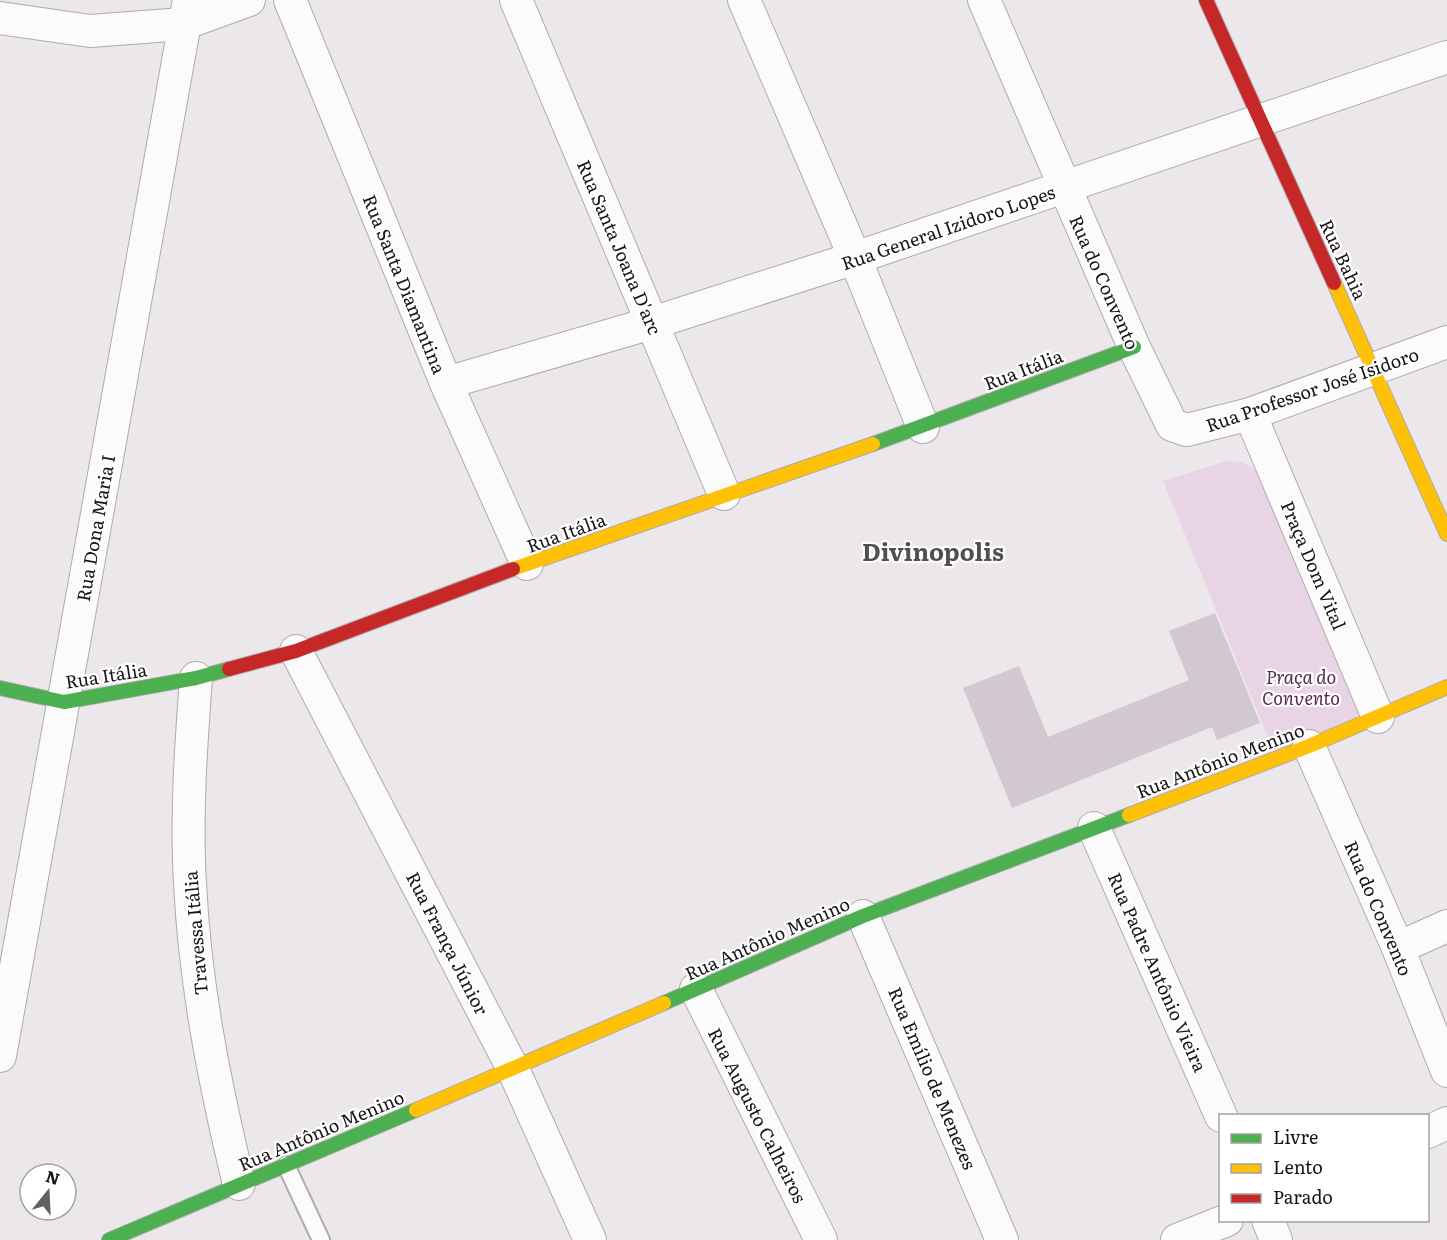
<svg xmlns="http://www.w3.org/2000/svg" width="1447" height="1240" font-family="Literata,serif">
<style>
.green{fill:#e9d4e6}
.building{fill:#d1c8d0}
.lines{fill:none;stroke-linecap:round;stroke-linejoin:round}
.lane-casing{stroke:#aeaaad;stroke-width:20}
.street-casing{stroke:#aeaaad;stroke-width:34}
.fast-casing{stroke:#aeaaad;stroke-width:16}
.slow-casing{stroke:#aeaaad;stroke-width:16}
.jam-casing{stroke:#aeaaad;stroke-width:16}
.lane{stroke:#fcfbfc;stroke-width:16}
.street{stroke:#fcfbfc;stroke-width:32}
.fast{stroke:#4caf50;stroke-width:14}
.slow{stroke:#ffc107;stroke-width:14}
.jam{stroke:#c62828;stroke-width:14}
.labels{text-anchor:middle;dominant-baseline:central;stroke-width:4.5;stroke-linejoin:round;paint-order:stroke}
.street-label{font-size:18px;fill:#171516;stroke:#fff}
.park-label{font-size:18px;font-style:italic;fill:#572a52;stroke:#fff}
.district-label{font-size:24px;font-weight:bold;fill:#534e52;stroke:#fff}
</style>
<rect width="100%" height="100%" fill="#ece7eb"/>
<polygon class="green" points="1226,461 1242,462 1259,472 1364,713 1275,754 1163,481"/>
<polygon class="building" points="1215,613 1260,723 1217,740 1212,727 1012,808 963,688 1019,666 1048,737 1189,680 1169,631"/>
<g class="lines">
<g class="lane-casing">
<polyline id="lane" points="286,1165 321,1240"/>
</g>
<g class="street-casing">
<g id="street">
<polyline points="290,0 446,383 527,564"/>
<polyline points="516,0 724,494"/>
<polyline points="744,0 855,258 923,427"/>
<polyline points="984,0 1134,347 1172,425 1187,430 1250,414 1447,342"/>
<polyline points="0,18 90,31 183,24 249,0"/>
<polyline points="446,383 652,323 855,258 1447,57"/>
<polyline points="1250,414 1378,717"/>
<polyline points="296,651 513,1069 590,1240"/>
<path d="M196,678C191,746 186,814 190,883C195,986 215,1085 239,1184"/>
<polyline points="1309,746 1398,948 1447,1071"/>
<polyline points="1094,828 1221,1116"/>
<polyline points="863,916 1002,1240"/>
<polyline points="1398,948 1447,926"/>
<polyline points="696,989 821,1240"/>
<polyline points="0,1056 189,0"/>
<polyline points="1428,1132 1447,1123"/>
<polyline points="1268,1220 1276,1240"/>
<polyline points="1177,1240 1227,1220"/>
</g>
</g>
<g class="fast-casing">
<g id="fast">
<polyline points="873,444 1134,347"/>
<polyline points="0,688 64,702 196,678 229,669"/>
<polyline points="664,1003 863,916 1129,815"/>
<polyline points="109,1240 416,1110"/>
</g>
</g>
<g class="slow-casing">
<g id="slow">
<polyline points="1334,283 1447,534"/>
<polyline points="513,569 873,444"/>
<polyline points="1129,815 1309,746 1447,687"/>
<polyline points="416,1110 664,1003"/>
</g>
</g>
<g class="jam-casing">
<g id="jam">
<polyline points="1206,0 1334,283"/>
<polyline points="229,669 296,651 513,569"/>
</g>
</g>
<use href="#lane" class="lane"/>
<use href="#street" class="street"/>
<use href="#fast" class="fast"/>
<use href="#slow" class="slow"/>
<use href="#jam" class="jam"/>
</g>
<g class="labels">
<g class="street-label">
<text transform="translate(948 227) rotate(-19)">Rua General Izidoro Lopes</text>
<text transform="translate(620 247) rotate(67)">Rua Santa Joana D'arc</text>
<text transform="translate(1344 259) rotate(65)">Rua Bahia</text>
<text transform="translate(1105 282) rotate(66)">Rua do Convento</text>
<text transform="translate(405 284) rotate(68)">Rua Santa Diamantina</text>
<text transform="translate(1023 369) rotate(-21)">Rua Itália</text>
<text transform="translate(1312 389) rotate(-19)">Rua Professor José Isidoro</text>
<text transform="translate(95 528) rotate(-80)">Rua Dona Maria I</text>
<text transform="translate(566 532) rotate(-20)">Rua Itália</text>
<text transform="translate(1314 565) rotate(67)">Praça Dom Vital</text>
<text transform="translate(106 675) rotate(-9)">Rua Itália</text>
<text transform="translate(1220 760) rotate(-21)">Rua Antônio Menino</text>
<text transform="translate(1379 908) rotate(67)">Rua do Convento</text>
<text transform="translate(195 933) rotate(-95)">Travessa Itália</text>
<text transform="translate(767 938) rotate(-24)">Rua Antônio Menino</text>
<text transform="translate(448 943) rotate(63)">Rua França Júnior</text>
<text transform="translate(1158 972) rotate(66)">Rua Padre Antônio Vieira</text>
<text transform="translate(933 1078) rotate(67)">Rua Emílio de Menezes</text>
<text transform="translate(758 1115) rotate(63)">Rua Augusto Calheiros</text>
<text transform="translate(321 1130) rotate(-23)">Rua Antônio Menino</text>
</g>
<g class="park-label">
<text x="1301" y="676">Praça do<tspan x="1301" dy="21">Convento</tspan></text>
</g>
<g class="district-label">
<text x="933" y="550">Divinopolis</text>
</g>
</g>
<rect x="1219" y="1114" width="210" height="108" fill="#ffffff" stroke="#a2a1a2" stroke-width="1.5"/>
<rect x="1231" y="1134" width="30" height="9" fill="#4caf50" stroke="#a2a1a2" stroke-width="1.5"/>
<text x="1273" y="1144" font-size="18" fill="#171516">Livre</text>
<rect x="1231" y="1164" width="30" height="9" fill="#ffc107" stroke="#a2a1a2" stroke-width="1.5"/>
<text x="1273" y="1174" font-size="18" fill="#171516">Lento</text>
<rect x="1231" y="1194" width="30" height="9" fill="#c62828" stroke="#a2a1a2" stroke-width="1.5"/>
<text x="1273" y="1204" font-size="18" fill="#171516">Parado</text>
<g transform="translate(48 1192) rotate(18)"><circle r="28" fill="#ffffff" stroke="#a2a1a2" stroke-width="1.5"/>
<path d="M0-4.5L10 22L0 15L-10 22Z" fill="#625e61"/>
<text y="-9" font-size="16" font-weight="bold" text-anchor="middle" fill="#171516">N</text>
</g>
</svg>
